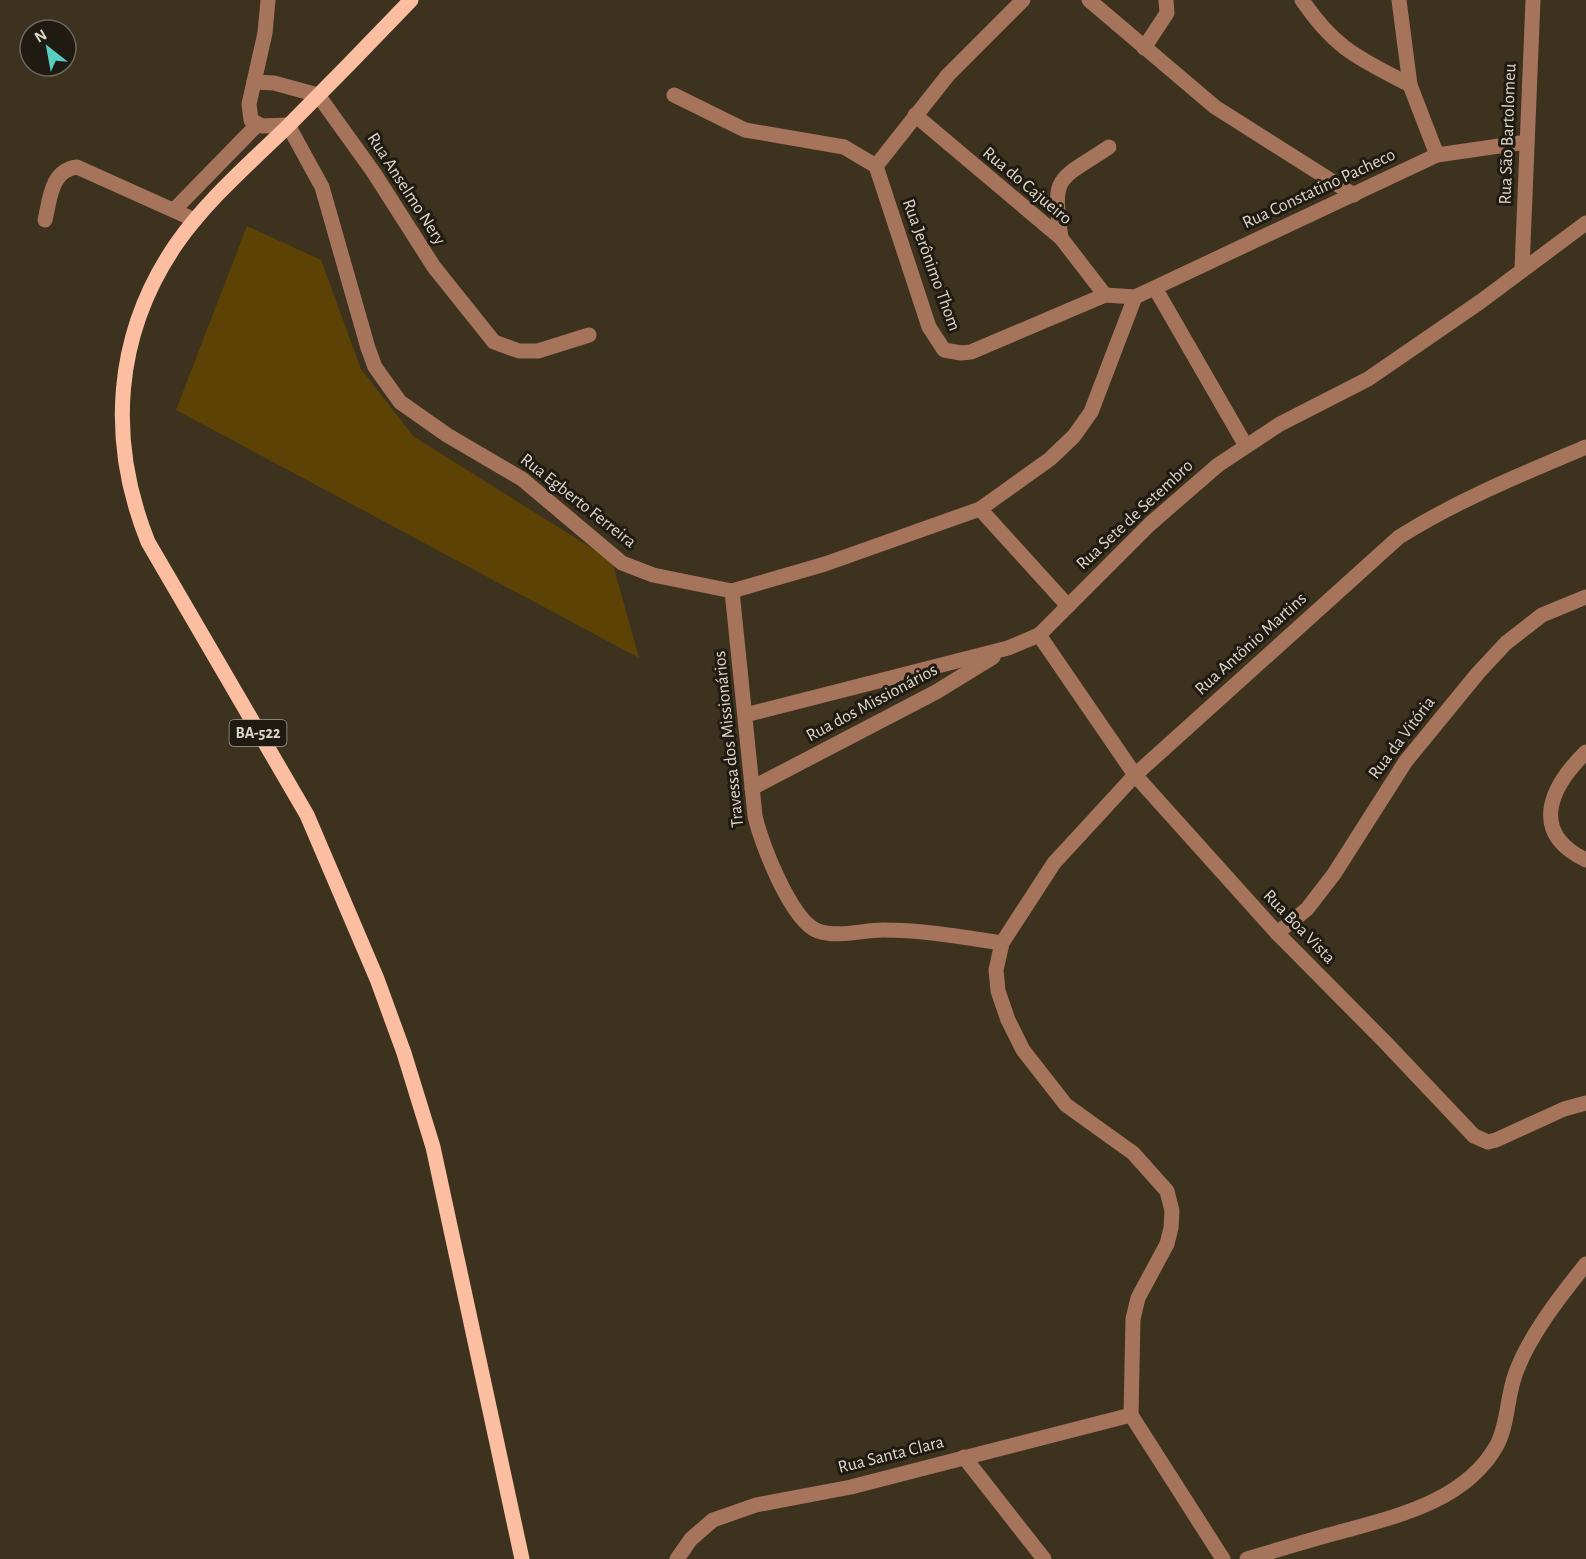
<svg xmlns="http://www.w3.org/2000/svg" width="1586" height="1559" font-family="'Alegreya Sans',sans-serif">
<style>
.green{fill:#5c4205}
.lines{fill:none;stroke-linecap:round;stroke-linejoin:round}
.minor{stroke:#a6735b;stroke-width:15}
.major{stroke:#fcbea1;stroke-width:15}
.labels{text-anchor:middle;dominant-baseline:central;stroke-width:6;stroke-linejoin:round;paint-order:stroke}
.shield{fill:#1f1b12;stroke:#a49e93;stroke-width:1.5}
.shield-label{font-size:16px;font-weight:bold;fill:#ddd6ca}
.street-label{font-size:18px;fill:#ddd6ca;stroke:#1f1b12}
</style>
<rect width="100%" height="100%" fill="#3d321e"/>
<polygon class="green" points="247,226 321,260 361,369 413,436 612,561 639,658 176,410"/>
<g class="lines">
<g class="minor">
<polyline points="268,0 265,33 254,82 274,83 318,95 374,173 434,267 494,342 519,351 538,351 589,335"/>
<polyline points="1089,0 1215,107 1354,195"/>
<path d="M1302,0C1336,50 1359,58 1410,85"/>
<polyline points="1399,0 1410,85 1437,155"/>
<polyline points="1144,48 1167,13 1166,0"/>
<polyline points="254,82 249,104 251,120 262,126 288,125 322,187 368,348 375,367 400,402 447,435 522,479 622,563 653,575 732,591 825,564 980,509 1050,459 1074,436 1091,412 1135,297"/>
<polyline points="674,95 745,130 844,147 876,166"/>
<polyline points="915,115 1061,238 1105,295"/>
<polyline points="876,166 929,327 944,350 961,353 971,352 1105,295 1135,297 1437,155 1527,142"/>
<polyline points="876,166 948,75 1023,0"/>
<polyline points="174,210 257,125"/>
<path d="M45,220C50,199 51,170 77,167L195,220"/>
<path d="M1061,238C1052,173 1057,182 1109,147"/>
<polyline points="1522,269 1533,0"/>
<polyline points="1155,288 1246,446"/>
<polyline points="980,509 1068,606"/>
<path d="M732,591L755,816C761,843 791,921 818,931C838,938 863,930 883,930C923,930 962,937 1002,943"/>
<polyline points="1039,635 1135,775 1277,933 1385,1042 1474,1136 1488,1142 1496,1140 1564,1109 1586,1103"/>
<polyline points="745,715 1008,648 1039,635 1150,524 1218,465 1280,424 1368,379 1480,302 1586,223"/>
<path d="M1586,752C1551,786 1528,832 1586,860"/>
<polyline points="752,788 936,692 993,657"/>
<polyline points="1277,933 1307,909 1334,874 1406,761 1478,673 1506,643 1542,615 1586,597"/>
<path d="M1131,1415L1133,1319L1138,1298L1167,1244L1171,1228L1172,1211L1167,1191L1133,1153L1066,1105L1023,1050L1008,1020L998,991L996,970L1002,943L1054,863L1135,775L1399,537C1458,500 1522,474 1586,447"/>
<polyline points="1131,1415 1223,1559"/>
<polyline points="964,1457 1044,1559"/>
<polyline points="677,1559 691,1539 713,1520 756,1505 851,1487 1131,1415"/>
<path d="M1247,1559C1280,1549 1313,1539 1347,1530C1402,1515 1467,1499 1497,1445C1508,1424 1507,1397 1515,1375C1528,1337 1561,1295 1586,1264"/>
</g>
<path class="major" d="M411,0C370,43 329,85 287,127C249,164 207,200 177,243C114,334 107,440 148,542L307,815L377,979L404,1053L433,1147L522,1559"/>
</g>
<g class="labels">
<rect class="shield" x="229.5" y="720" width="57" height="26" rx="4.5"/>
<g class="shield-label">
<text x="258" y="733">BA-522</text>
</g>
<g class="street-label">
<text transform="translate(1508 134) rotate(-88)">Rua São Bartolomeu</text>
<text transform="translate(1027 186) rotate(40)">Rua do Cajueiro</text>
<text transform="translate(406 189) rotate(57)">Rua Anselmo Nery</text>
<text transform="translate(1319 189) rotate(-25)">Rua Constatino Pacheco</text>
<text transform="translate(931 265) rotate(70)">Rua Jerônimo Thom</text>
<text transform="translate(578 501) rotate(38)">Rua Egberto Ferreira</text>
<text transform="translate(1135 515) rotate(-43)">Rua Sete de Setembro</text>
<text transform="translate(1251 644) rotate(-42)">Rua Antônio Martins</text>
<text transform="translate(872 703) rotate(-28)">Rua dos Missionários</text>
<text transform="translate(1402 738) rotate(-53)">Rua da Vitória</text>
<text transform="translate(729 739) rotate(-96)">Travessa dos Missionários</text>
<text transform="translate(1299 927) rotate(46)">Rua Boa Vista</text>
<text transform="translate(891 1455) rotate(-14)">Rua Santa Clara</text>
</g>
</g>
<g transform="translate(48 48) rotate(329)"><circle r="28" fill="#1f1b12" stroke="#6b665c" stroke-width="1.5"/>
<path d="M0-4.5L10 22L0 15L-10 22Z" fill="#57cec1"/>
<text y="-9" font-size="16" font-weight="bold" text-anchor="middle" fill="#ddd6ca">N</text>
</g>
</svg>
